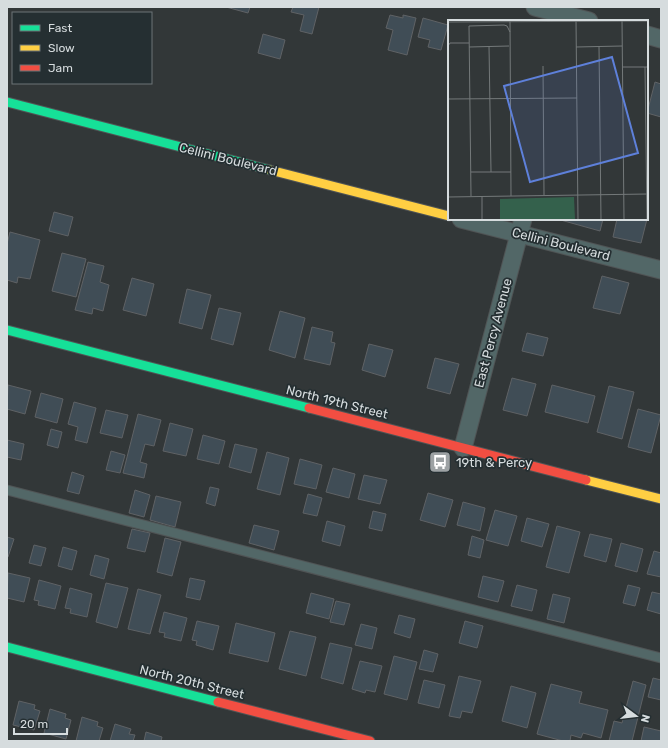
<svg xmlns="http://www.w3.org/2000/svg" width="668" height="748" font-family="Rubik,sans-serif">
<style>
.building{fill:#404d56;stroke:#5f6265}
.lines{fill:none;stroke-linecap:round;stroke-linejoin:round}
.lane-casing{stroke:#505455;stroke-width:11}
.street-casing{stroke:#505455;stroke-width:19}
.fast-casing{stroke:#505455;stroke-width:11}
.slow-casing{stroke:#505455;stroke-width:11}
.jam-casing{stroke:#505455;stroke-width:11}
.lane{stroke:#526767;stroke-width:9}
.street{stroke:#526767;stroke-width:17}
.fast{stroke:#16e098;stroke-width:9}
.slow{stroke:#ffcf43;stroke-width:9}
.jam{stroke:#f24e42;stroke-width:9}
.labels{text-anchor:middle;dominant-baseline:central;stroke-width:3.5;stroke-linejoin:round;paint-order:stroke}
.street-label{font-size:13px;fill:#d6dcde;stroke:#252f32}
.poi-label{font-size:13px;fill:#d6dcde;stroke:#252f32;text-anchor:start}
.inset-road{fill:none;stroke:#74797a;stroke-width:1}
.view{fill:#5e80da;fill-opacity:0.15;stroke:#5e80da;stroke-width:2}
.inset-edge{fill:none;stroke:#d6dcde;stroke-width:2}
</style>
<rect width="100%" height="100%" fill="#323738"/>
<g class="building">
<polygon points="226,7 250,7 248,13"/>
<polygon points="293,7 319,7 312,34 300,31 304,15 291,12"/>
<polygon points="390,15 403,18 403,15 416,18 407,55 388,50 393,30 386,28"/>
<polygon points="423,18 448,25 441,50 428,47 430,40 418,37"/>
<polygon points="263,34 285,40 280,59 258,53"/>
<polygon points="655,82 661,84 661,117 647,113"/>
<polygon points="54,212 73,217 68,236 49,231"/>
<polygon points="557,219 603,219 600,231"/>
<polygon points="617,219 647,219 641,243 613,237"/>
<polygon points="10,232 40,240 30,279 18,277 17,283 7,280 7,244"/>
<polygon points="62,253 86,259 76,297 52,291"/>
<polygon points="88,262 104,266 100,282 109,285 103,311 93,308 92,314 75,310"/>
<polygon points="602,276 629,283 620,314 593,308"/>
<polygon points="132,278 154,284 146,316 123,310"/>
<polygon points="187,289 211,295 202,329 179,323"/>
<polygon points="219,308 241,313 233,345 211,339"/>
<polygon points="280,311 305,318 295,358 269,350"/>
<polygon points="312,327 333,332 331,342 335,343 330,365 304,359"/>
<polygon points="527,333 548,338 543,356 522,351"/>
<polygon points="369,344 393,350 385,377 362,370"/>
<polygon points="435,358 459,364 450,394 427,388"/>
<polygon points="512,378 536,384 527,416 503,410"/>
<polygon points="8,385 31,391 25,414 7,409"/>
<polygon points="552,385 595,396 588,423 545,412"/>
<polygon points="609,386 634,392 622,439 597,432"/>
<polygon points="41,393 63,399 57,423 35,417"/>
<polygon points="74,402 96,408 87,443 75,440 78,427 68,424"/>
<polygon points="638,409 661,415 651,453 628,447"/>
<polygon points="106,410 128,415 122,438 100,433"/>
<polygon points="138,414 161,420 154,446 145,444 140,462 147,464 144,478 123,473"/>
<polygon points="170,423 193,429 186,456 163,451"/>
<polygon points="51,429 62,432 58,448 47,445"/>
<polygon points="203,435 225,441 219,464 197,459"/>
<polygon points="7,440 24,444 21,460 7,457"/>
<polygon points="235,444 257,449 251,473 229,467"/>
<polygon points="111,451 125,455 120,473 106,470"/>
<polygon points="267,452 289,458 280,495 257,489"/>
<polygon points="300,459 322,465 316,489 294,484"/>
<polygon points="333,468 355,474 349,498 326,492"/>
<polygon points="72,472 84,476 79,494 67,491"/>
<polygon points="364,475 387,480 380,504 358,499"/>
<polygon points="210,487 219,489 215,506 206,503"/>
<polygon points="135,490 150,495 144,517 129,513"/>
<polygon points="428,493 453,500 445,527 420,520"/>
<polygon points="308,494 322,498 317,516 303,513"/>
<polygon points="156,496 181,502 175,527 150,520"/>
<polygon points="463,502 485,508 480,531 457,525"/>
<polygon points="495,510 517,516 508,546 486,540"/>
<polygon points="373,511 386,514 382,531 369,528"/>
<polygon points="527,518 549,524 542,547 521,541"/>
<polygon points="327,521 345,526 340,546 322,541"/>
<polygon points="254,525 279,531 274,550 249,543"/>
<polygon points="557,526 580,532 569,573 546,567"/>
<polygon points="132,529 150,533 145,552 127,548"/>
<polygon points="590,534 612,539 606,562 584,556"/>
<polygon points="472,536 484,540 480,558 468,555"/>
<polygon points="7,537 14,539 8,557 7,556"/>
<polygon points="165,538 181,542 172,576 157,572"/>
<polygon points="621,543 643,549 637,572 615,566"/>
<polygon points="34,545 46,548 41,566 29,563"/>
<polygon points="63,547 77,551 72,570 58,566"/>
<polygon points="654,551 661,553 661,577 647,574"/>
<polygon points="95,555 109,559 104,579 90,575"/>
<polygon points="8,573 30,578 24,602 7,598"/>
<polygon points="483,576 504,581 498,602 478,597"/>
<polygon points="190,578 205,581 200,600 186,597"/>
<polygon points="39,580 61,586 55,609 38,605 39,601 34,600"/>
<polygon points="106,583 128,588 117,628 96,622"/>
<polygon points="517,585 537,590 532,611 511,606"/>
<polygon points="628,585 640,588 635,606 623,603"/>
<polygon points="70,588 92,594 87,617 70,613 71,609 65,608"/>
<polygon points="138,589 161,595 150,634 128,629"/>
<polygon points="652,592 661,594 661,614 647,610"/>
<polygon points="311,593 334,599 329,619 306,613"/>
<polygon points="553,594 570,598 564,623 547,619"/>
<polygon points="336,601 350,604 344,625 330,622"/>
<polygon points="164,612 187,618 181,641 164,637 165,633 159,632"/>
<polygon points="399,615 415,619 410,638 394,633"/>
<polygon points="197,621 219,626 213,650 196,645 197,641 192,640"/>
<polygon points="465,621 483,626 477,648 459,643"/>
<polygon points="236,623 275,633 268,662 229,653"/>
<polygon points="361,624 377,628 372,649 355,645"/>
<polygon points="290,631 316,637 306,676 279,669"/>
<polygon points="330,643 352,648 343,684 321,678"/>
<polygon points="424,650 438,654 433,672 419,669"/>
<polygon points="394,656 417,662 407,700 384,694"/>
<polygon points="360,661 382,666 375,692 366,690 365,693 352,689"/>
<polygon points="459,676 481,681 472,713 462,711 460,718 449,716"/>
<polygon points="653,678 661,680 661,700 648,697"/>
<polygon points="424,680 445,685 439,708 418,703"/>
<polygon points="633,681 646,685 632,741 609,741 614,721 622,723"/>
<polygon points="551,684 582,692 579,703 608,710 601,738 583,733 581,738 571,735 570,741 563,741 537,734"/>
<polygon points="511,686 536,693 527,728 502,721"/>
<polygon points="19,701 35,705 34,709 40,711 34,730 13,725"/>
<polygon points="50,709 66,714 65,718 71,720 66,739 44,733"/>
<polygon points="82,717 98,722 97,726 103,728 99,741 76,741"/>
<polygon points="115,724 131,729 129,734 135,735 133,741 110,741"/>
<polygon points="644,727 661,731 661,741 641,741"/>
<polygon points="146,732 162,737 161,741 144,741"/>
</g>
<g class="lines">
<g class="lane-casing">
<polyline id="lane" points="7,490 661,658"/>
</g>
<g class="street-casing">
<g id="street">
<polyline points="535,7 589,21"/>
<polyline points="647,35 661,39"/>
<polyline points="461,219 661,270"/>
<polyline points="463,448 523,219"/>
</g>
</g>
<g class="fast-casing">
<g id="fast">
<polyline points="7,102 270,170"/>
<polyline points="7,330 309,408"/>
<polyline points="7,647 218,702"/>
</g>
</g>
<g class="slow-casing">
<g id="slow">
<polyline points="270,170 449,216"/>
<polyline points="586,480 661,499"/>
</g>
</g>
<g class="jam-casing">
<g id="jam">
<polyline points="309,408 586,480"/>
<polyline points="218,702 370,741"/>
</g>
</g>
<use href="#lane" class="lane"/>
<use href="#street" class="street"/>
<use href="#fast" class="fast"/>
<use href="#slow" class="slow"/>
<use href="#jam" class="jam"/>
</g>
<defs>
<g id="bus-square" transform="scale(1.15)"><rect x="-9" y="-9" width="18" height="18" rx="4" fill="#9da2a4" stroke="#252f32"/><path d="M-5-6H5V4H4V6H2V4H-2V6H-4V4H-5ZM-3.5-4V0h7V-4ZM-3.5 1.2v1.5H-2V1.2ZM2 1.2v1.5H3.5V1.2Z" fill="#fff"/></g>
</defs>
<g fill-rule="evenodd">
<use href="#bus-square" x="440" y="462"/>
</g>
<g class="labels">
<g class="street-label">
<text transform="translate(228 159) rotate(14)">Cellini Boulevard</text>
<text transform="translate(561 244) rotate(14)">Cellini Boulevard</text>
<text transform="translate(493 333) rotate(-75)">East Percy Avenue</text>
<text transform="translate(337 402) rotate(14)">North 19th Street</text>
<text transform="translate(192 682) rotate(14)">North 20th Street</text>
</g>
<g class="poi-label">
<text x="456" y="462">19th &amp; Percy</text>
</g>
</g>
<g transform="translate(448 20)">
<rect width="200" height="200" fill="#323738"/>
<path d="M126,177L127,200H52V179Z" fill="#34614c"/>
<path class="inset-road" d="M128,0L130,200M62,1L63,176M174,1L176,200M0,2L200,1M0,26L2,23H21M41,26L43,152M21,27L61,26M128,27L174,26M151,27L153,200M95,46L96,175M174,47H200M197,47L199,200M0,79L129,78M23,152H63M23,176L21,6L56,5L59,6L62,12M34,176V200M0,177L200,174"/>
<path class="view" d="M164,37L190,133L82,162L56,66Z"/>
<rect width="200" height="200" class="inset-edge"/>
</g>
<rect width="668" height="748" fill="none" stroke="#d6dcde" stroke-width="16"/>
<rect x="12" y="12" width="140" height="72" fill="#252f32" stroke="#6c7477"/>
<rect x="20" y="25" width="20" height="6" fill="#16e098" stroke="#6c7477"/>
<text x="48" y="32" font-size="12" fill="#d6dcde">Fast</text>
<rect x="20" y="45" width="20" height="6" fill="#ffcf43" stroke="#6c7477"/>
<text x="48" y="52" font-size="12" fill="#d6dcde">Slow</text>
<rect x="20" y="65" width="20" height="6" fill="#f24e42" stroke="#6c7477"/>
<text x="48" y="72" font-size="12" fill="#d6dcde">Jam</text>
<g transform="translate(636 716) rotate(105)" stroke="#252f32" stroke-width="3" paint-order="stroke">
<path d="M0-3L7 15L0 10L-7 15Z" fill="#d6dcde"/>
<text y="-6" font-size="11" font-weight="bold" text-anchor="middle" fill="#d6dcde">N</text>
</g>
<path d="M14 728v6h53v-6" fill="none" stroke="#d6dcde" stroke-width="2"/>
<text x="20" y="728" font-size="12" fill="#d6dcde" stroke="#252f32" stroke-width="3" paint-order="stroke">20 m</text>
</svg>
